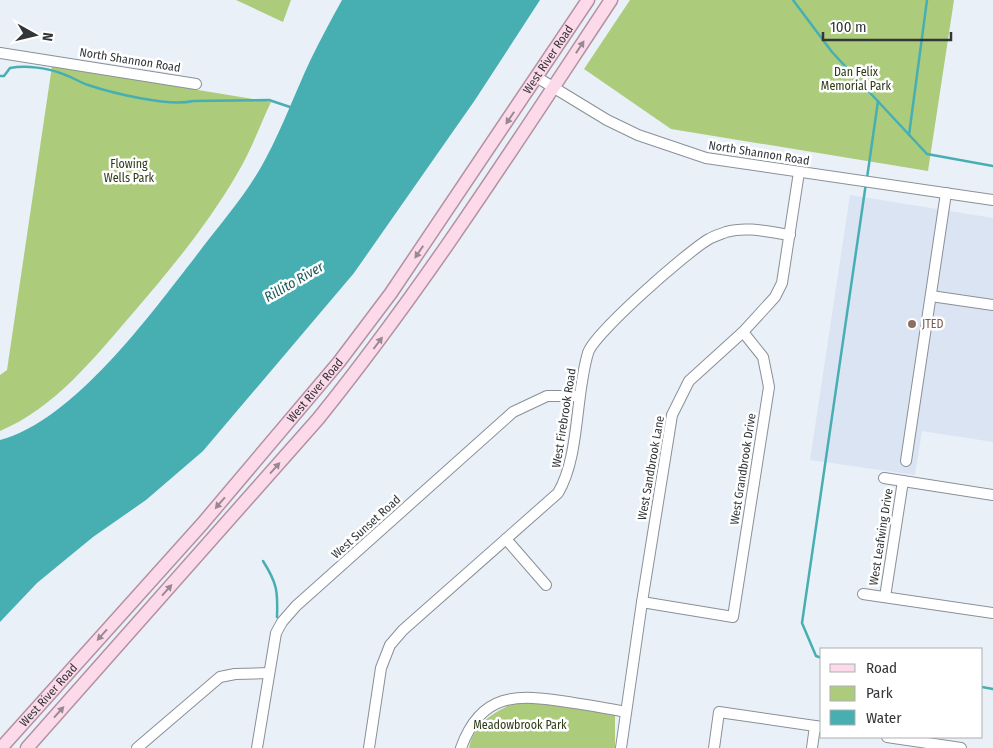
<svg xmlns="http://www.w3.org/2000/svg" width="993" height="748" font-family="'Fira Sans Condensed',sans-serif">
<style>
.built{fill:#dae4f3}
.green{fill:#accc7c}
.water{fill:#47afb2}
.lines{fill:none;stroke-linecap:round;stroke-linejoin:round}
.stream{stroke:#47afb2;stroke-width:2.5}
.minor-casing{stroke:#8a9098;stroke-width:12}
.major-casing{stroke:#b491a2;stroke-width:15}
.minor{stroke:#fff;stroke-width:10}
.major{stroke:#fcdae9;stroke-width:12}
.oneway{fill:#988891}
.education-dot{fill:#8d6e63;stroke:#fff;stroke-width:2}
.labels{text-anchor:middle;dominant-baseline:central;stroke-width:5;stroke-linejoin:round;paint-order:stroke}
.street-label{font-size:12px;fill:#333639;stroke:#fff}
.park-label{font-size:12px;fill:#2e3b17;stroke:#fff}
.education-label{font-size:12px;fill:#785e54;stroke:#fff;text-anchor:start}
.water-label{font-size:14px;font-style:italic;fill:#1e595a;stroke:#fff}
</style>
<rect width="100%" height="100%" fill="#e9f0f8"/>
<polygon class="built" points="850,195 993,218 993,442 922,431 915,475 810,460"/>
<g class="green">
<polygon points="236,0 291,0 283,22"/>
<polygon points="630,0 954,0 928,171 671,129 584,69"/>
<path d="M52,66L271,102C260,125 251,151 237,174C208,224 170,270 133,313C95,357 55,408 0,431V375L7,370Z"/>
<path d="M518,702H534L615,715V748H469C473,723 497,710 518,702Z"/>
</g>
<path class="water" d="M342,0H540L475,100L354,273L203,451L146,500L93,537L37,583L0,622V440C73,421 150,315 196,256C220,224 248,193 266,158C283,126 295,93 310,61C320,40 331,20 342,0Z"/>
<g class="lines">
<g class="stream">
<polyline points="793,0 832,52 927,154 993,166"/>
<path d="M0,76H4L10,68C26,65 48,68 63,74C72,77 79,82 88,85C112,93 169,107 193,101L269,100L293,108"/>
<polyline points="909,135 927,0"/>
<polyline points="867,178 878,101"/>
<path d="M263,561C277,583 278,591 277,617"/>
<polyline points="822,658 816,656 802,623 866,183"/>
<polyline points="982,687 993,689"/>
</g>
<g class="minor-casing">
<g id="minor">
<polyline points="0,53 196,84"/>
<polyline points="538,78 607,120 638,135 706,158 993,200"/>
<polyline points="931,296 993,305"/>
<polyline points="906,461 946,193"/>
<polyline points="884,478 993,495"/>
<polyline points="506,539 546,585"/>
<polyline points="863,594 993,613"/>
<polyline points="885,597 903,481"/>
<polyline points="642,602 733,617 769,387 763,357 743,332"/>
<polyline points="887,737 961,748"/>
<polyline points="137,748 220,677 235,674 269,673"/>
<polyline points="257,748 276,633 282,622 296,606 513,412 547,396 578,396"/>
<path d="M369,748L381,668L390,645L403,630L558,493C580,456 575,396 588,353C593,334 688,251 709,239C714,236 721,234 726,232C747,226 769,232 790,235"/>
<path d="M461,748C481,692 517,694 568,702C587,705 607,708 626,712"/>
<polyline points="621,748 642,602 672,415 689,381 743,332 775,297 782,283 799,172"/>
<polyline points="714,748 719,712 822,727"/>
<polyline points="812,748 815,726"/>
</g>
</g>
<g class="major-casing">
<g id="major">
<path id="s1" d="M1,748L203,523L339,362L391,293L588,0"/>
<path d="M27,748L318,419C425,286 517,142 611,0"/>
</g>
</g>
<use href="#minor" class="minor"/>
<use href="#major" class="major"/>
</g>
<defs><path id="oneway-solid" d="M-6-.8H1V-3.2L6.5 0L1 3.2V.8H-6Z" transform="scale(1.25)"/></defs>
<g class="oneway">
<use href="#oneway-solid" transform="translate(580 47) rotate(-57)"/>
<use href="#oneway-solid" transform="translate(510 118) rotate(124)"/>
<use href="#oneway-solid" transform="translate(419 252) rotate(124)"/>
<use href="#oneway-solid" transform="translate(378 343) rotate(-53)"/>
<use href="#oneway-solid" transform="translate(275 468) rotate(-48)"/>
<use href="#oneway-solid" transform="translate(220 503) rotate(131)"/>
<use href="#oneway-solid" transform="translate(167 590) rotate(-48)"/>
<use href="#oneway-solid" transform="translate(102 635) rotate(132)"/>
<use href="#oneway-solid" transform="translate(59 712) rotate(-48)"/>
</g>
<circle class="education-dot" cx="912" cy="324" r="5"/>
<g class="labels">
<g class="street-label">
<text transform="translate(130 60) rotate(9)">North Shannon Road</text>
<text stroke="none"><textPath href="#s1" startOffset="881">West River Road</textPath></text>
<text transform="translate(759 153) rotate(9)">North Shannon Road</text>
<text stroke="none"><textPath href="#s1" startOffset="476">West River Road</textPath></text>
<text transform="translate(564 418) rotate(-81)">West Firebrook Road</text>
<text transform="translate(651 468) rotate(-80)">West Sandbrook Lane</text>
<text transform="translate(743 469) rotate(-81)">West Grandbrook Drive</text>
<text transform="translate(366 527) rotate(-42)">West Sunset Road</text>
<text transform="translate(881 537) rotate(-81)">West Leafwing Drive</text>
<text stroke="none"><textPath href="#s1" startOffset="71">West River Road</textPath></text>
</g>
<g class="park-label">
<text x="856" y="72">Dan Felix<tspan x="856" dy="14">Memorial Park</tspan></text>
<text x="129" y="164">Flowing<tspan x="129" dy="14">Wells Park</tspan></text>
<text x="520" y="725">Meadowbrook Park</text>
</g>
<g class="education-label">
<text x="922" y="324">JTED</text>
</g>
<g class="water-label">
<text transform="translate(294 282) rotate(-30)">Rillito River</text>
</g>
</g>
<rect x="820" y="648" width="162" height="90" fill="#ffffff" stroke="#adafb0"/>
<rect x="830" y="664" width="25" height="8" fill="#fcdae9" stroke="#adafb0"/>
<text x="866" y="673" font-size="15" fill="#333639">Road</text>
<rect x="830" y="686" width="25" height="15" fill="#accc7c" stroke="#adafb0"/>
<text x="866" y="698" font-size="15" fill="#333639">Park</text>
<rect x="830" y="710" width="25" height="15" fill="#47afb2" stroke="#adafb0"/>
<text x="866" y="723" font-size="15" fill="#333639">Water</text>
<g transform="translate(35 35) rotate(98)" stroke="#ffffff" stroke-width="4" paint-order="stroke">
<path d="M0-4L9 19L0 12L-9 19Z" fill="#333639"/>
<text y="-8" font-size="14" font-weight="bold" text-anchor="middle" fill="#333639">N</text>
</g>
<path d="M823 32v8h128v-8" fill="none" stroke="#333639" stroke-width="2.5"/>
<text x="830" y="32" font-size="15" fill="#333639" stroke="#ffffff" stroke-width="4" paint-order="stroke">100 m</text>
</svg>
